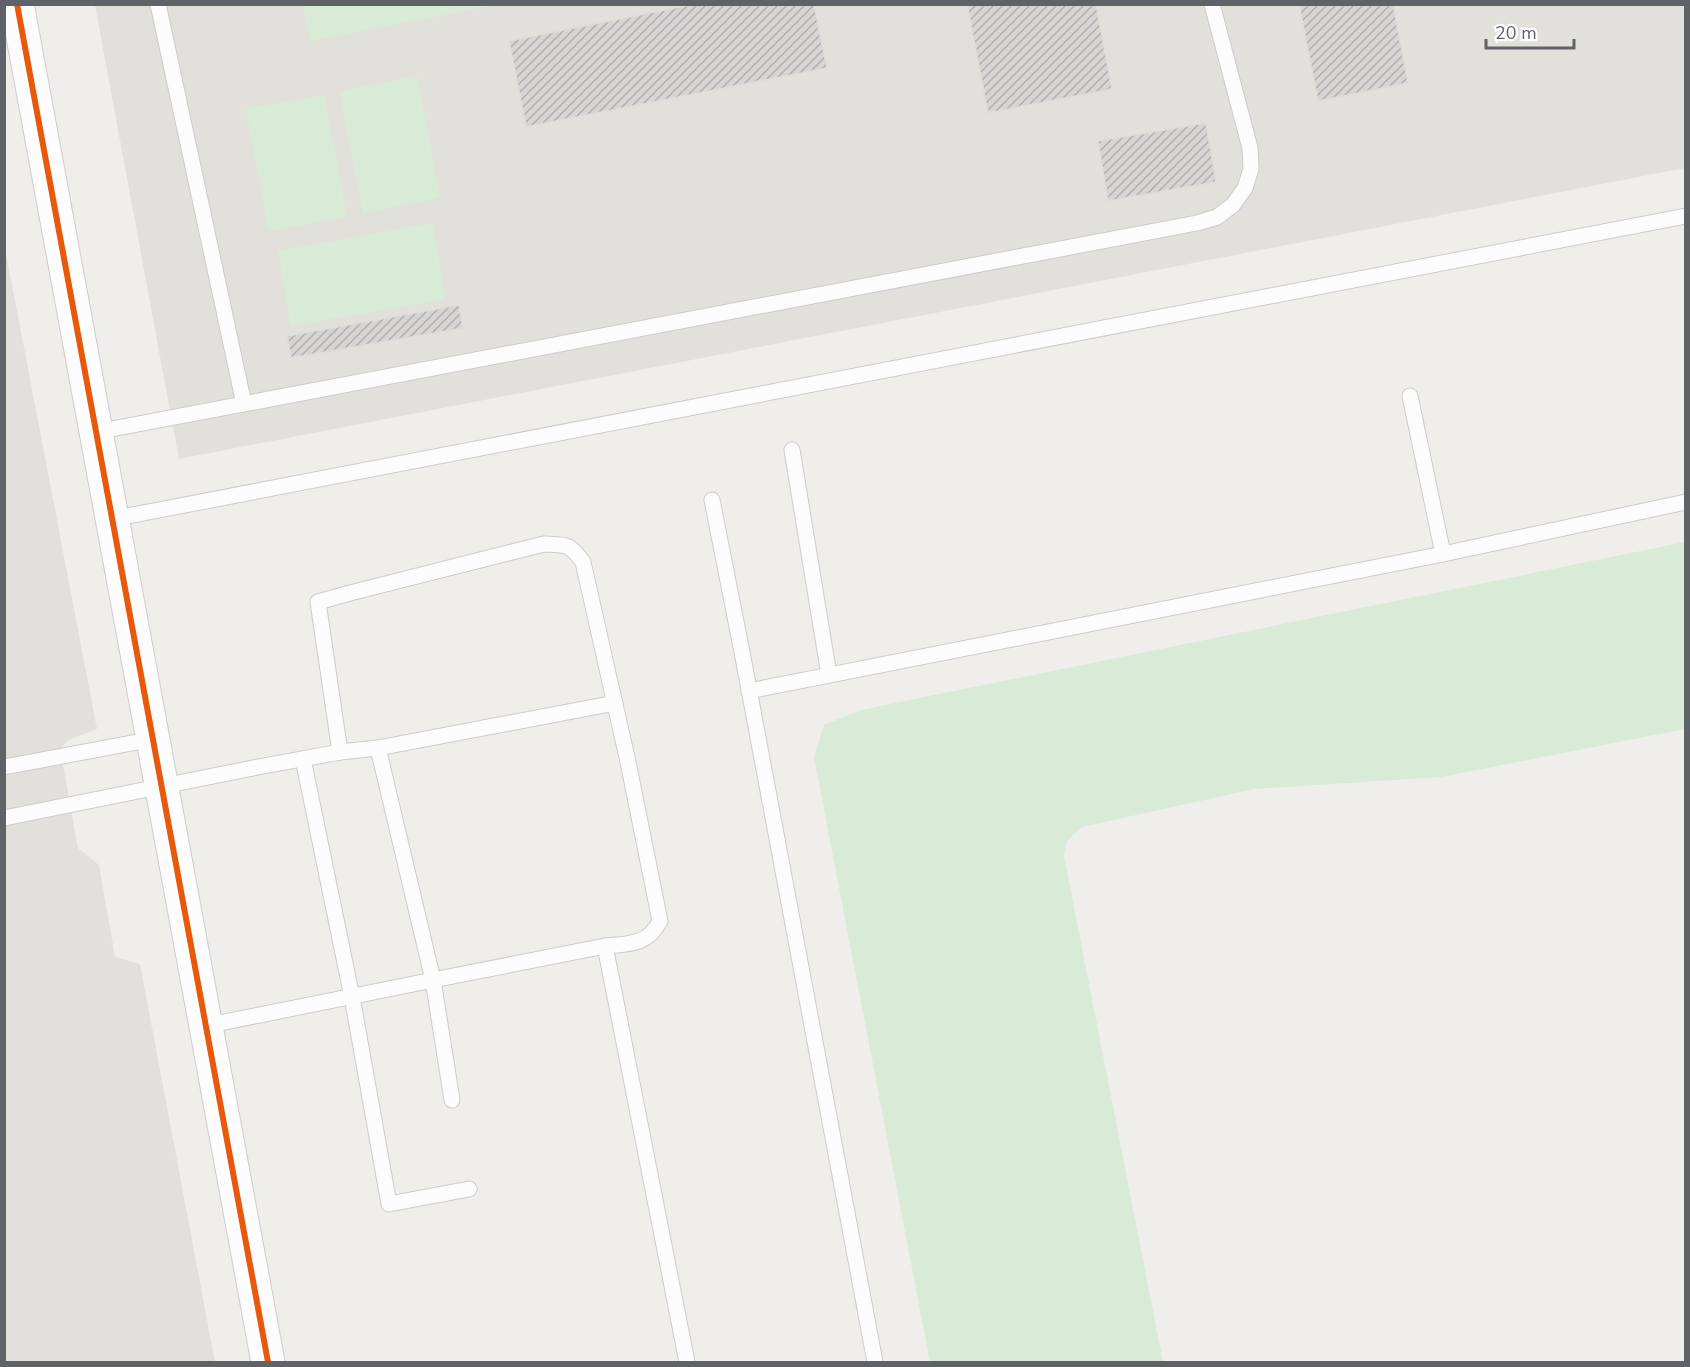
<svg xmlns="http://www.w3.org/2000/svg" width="1690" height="1367" font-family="'Nunito Sans',sans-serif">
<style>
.education{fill:#e2e0da}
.green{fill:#d8ebd6}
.building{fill:url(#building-hatch);stroke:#deddd9;stroke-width:1.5}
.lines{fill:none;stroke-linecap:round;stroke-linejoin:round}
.service-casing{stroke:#cbcccc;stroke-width:17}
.tertiary-casing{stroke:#cbcccc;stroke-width:35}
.service{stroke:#fdfcfc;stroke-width:15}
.tertiary{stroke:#fdfcfc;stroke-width:33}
.cycleway-casing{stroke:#fff;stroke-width:10}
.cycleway{stroke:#e8590c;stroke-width:6}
</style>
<defs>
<pattern id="building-hatch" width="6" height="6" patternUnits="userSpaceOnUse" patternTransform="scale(1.5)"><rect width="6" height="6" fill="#d6d5d3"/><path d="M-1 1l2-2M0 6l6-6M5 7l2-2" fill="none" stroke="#b1b0af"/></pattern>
</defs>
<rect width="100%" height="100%" fill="#efeeea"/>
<g class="education">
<polygon points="95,5 1685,5 1685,168 179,459"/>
<polygon points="4,243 97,729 68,740 60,749 78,848 99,865 115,957 140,964 215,1362 5,1362"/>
</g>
<g class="green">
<polygon points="303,4 496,4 496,5 310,41"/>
<polygon points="417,76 440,198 363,213 339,91"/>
<polygon points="324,95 347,217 269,231 246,109"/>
<polygon points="432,223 446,299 291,326 278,251"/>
<polygon points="1685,542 1685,729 1441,777 1254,789 1082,827 1067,841 1064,856 1163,1362 930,1362 814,757 824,725 861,710"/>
</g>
<g class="building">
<polygon points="695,4 814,4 827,68 526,127 509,41"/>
<polygon points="967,4 1096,4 1112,89 988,113"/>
<polygon points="1299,4 1393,4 1408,83 1318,101"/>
<polygon points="1206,123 1216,182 1108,201 1098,141"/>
<polygon points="459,305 463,328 291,358 287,336"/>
</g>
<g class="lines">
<g class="service-casing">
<g id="service">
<polyline points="158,4 244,404"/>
<polyline points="1410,396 1443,554"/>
<polyline points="96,432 1197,223 1217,217 1233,205 1245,188 1251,169 1250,148 1212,4"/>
<polyline points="792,450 829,675"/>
<polyline points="712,500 742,652 875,1362"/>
<polyline points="112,519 1686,216"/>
<polyline points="749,691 1443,554 1686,502"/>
<polyline points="378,748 615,703"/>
<path d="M340,752L318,602L350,593L544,544C567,545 569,543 583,562L628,762L660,921C648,945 629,944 605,946"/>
<polyline points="303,759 352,997 389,1204 469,1189"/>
<polyline points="4,767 153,739"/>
<polyline points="4,818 258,767 340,752 378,748 433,980 205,1026"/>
<polyline points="452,1100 433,980 605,946 687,1362"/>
</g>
</g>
<g class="tertiary-casing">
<polyline id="tertiary" points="17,4 268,1362"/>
</g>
<use href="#service" class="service"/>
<use href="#tertiary" class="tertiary"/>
<g class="cycleway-casing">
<polyline id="cycleway" points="17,4 268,1362"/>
</g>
<use href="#cycleway" class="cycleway"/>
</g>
<rect width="1690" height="1367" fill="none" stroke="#5f6368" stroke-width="12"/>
<path d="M1486 39v9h88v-9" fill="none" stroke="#5f6368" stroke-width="3"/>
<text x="1495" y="39" font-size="18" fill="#5f6368" stroke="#ffffff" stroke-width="4.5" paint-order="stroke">20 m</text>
</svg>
